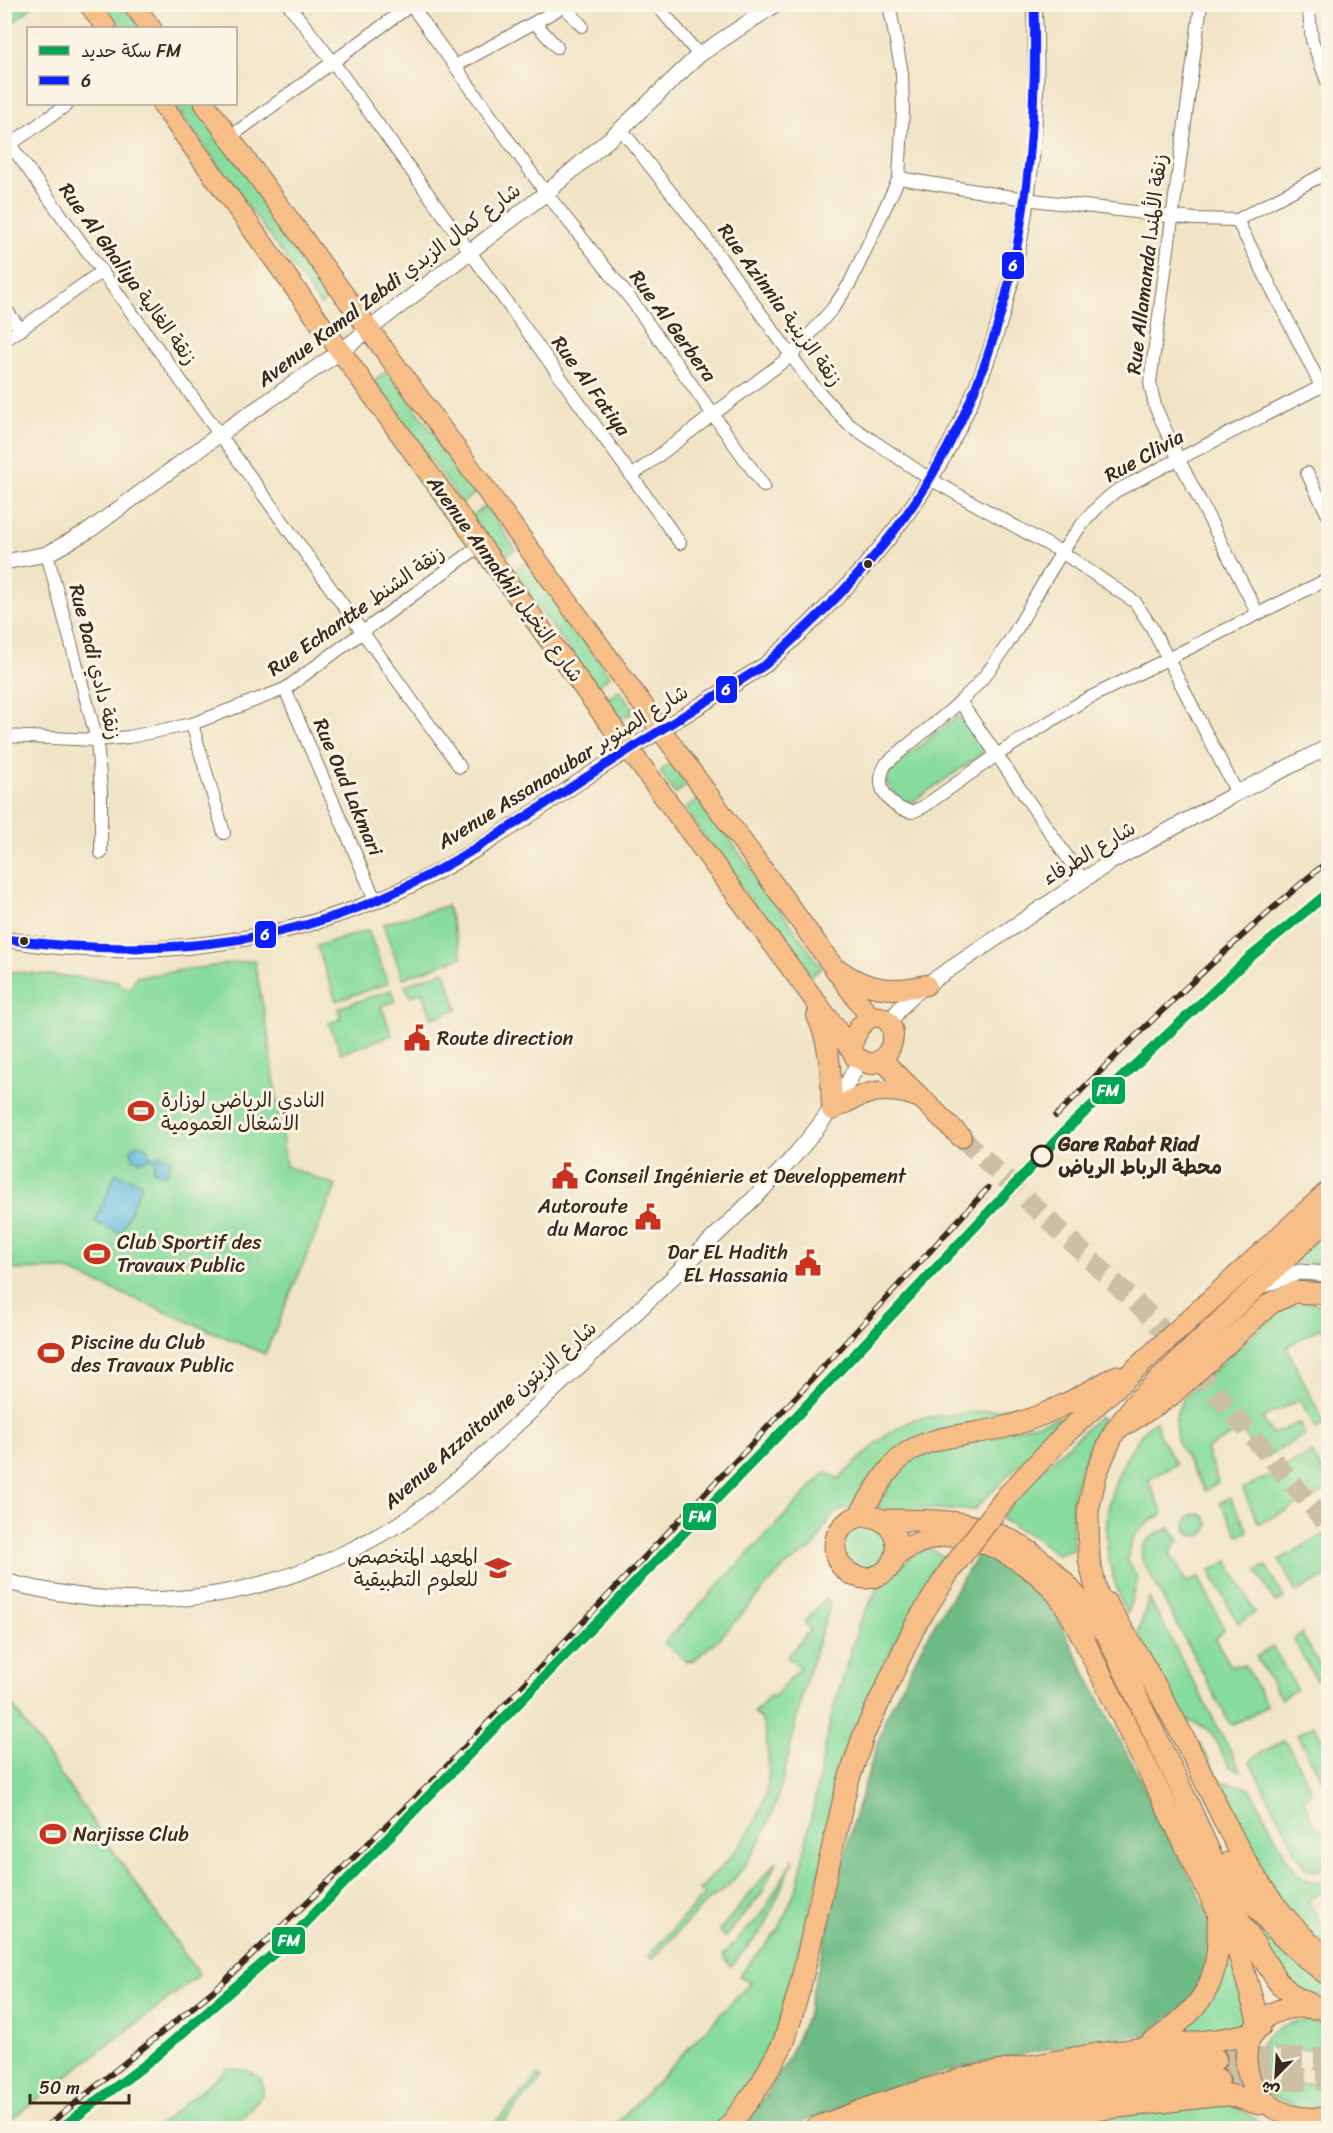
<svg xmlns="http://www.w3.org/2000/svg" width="1333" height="2133" font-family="Sriracha,'Playpen Sans Arabic',sans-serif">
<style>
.green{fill:#87db9d;stroke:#61825e;stroke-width:1.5}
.forest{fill:#6dbb84;stroke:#547251;stroke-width:1.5}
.water{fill:#61bedf;stroke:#4e747e;stroke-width:1.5}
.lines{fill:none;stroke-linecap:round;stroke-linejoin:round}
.primary-tunnel{stroke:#cdbfa4;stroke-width:20;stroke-dasharray:20 10;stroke-linecap:butt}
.motorway-tunnel{stroke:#cdbfa4;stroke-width:22;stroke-dasharray:22 11;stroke-linecap:butt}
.minor-casing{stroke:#7b6b59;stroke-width:14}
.tertiary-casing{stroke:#7b6b59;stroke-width:17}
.primary-casing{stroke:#7b6b59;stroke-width:22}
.trunk-casing{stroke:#7b6b59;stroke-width:23}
.motorway-casing{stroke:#7b6b59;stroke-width:25}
.minor{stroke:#fff;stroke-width:12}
.tertiary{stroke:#fff;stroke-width:15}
.primary{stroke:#f7be87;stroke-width:20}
.trunk{stroke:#f7be87;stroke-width:21}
.motorway{stroke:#f7be87;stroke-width:22}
.rail-casing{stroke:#3b2a1e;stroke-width:6}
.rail{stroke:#fcf5e5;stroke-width:4;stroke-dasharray:11;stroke-linecap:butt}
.trunk-bridge-casing{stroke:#7b6b59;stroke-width:23;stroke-linecap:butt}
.trunk-bridge{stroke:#f7be87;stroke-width:21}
.bus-1-casing{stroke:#fcf5e5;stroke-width:14}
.bus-1{stroke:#0c20ff;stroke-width:9}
.rail-1-casing{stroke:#fcf5e5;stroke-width:15}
.rail-1{stroke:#00a651;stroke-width:10}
.bus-dot{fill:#3b2a1e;stroke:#fcf5e5;stroke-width:2}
.stop-dot{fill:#fcf5e5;stroke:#3b2a1e;stroke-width:3}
.labels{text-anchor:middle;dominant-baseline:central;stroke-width:6;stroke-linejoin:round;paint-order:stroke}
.street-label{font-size:20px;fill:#3b2a1e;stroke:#fcf5e5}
.poi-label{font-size:20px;fill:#3b2a1e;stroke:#fcf5e5;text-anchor:start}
.stop-label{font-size:20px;font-weight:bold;fill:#3b2a1e;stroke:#fcf5e5;text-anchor:start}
.line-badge{stroke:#fcf5e5;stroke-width:2}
.badge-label{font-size:16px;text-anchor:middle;font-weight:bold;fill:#fff}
</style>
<rect width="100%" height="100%" fill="#fcf5e5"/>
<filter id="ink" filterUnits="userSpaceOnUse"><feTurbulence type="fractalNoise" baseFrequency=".0167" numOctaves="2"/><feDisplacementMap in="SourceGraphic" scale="12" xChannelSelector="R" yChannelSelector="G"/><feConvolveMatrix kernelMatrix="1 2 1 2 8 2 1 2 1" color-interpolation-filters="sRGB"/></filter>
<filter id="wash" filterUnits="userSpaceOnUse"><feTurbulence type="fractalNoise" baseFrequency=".008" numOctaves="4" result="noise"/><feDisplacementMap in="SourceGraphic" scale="24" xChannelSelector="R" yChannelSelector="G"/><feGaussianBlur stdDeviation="1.35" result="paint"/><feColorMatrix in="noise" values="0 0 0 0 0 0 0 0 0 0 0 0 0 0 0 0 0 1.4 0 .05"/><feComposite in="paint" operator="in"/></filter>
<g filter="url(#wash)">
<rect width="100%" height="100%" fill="#f1e4c6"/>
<g class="green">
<polygon points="5,4 34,4 34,5 8,27 5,26"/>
<polygon points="100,5 123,5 141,28 118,28"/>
<polygon points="178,104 195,104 334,294 320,305 175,106"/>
<polygon points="388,370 476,493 462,503 374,381"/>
<polygon points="486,506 516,549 502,559 471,516"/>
<polygon points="527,561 610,676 596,686 512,572"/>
<polygon points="619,690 633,708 631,714 622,718 607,699"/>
<polygon points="956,717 967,719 984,745 981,755 912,802 900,800 886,782 890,770"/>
<polygon points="667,765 675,765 689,784 675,794 660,772"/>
<polygon points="700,798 822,968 807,978 685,809"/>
<polygon points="447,906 462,957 403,978 383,924"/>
<polygon points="368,930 388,983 336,1001 317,946"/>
<polygon points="254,960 268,1033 286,1166 336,1186 265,1354 64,1269 5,1270 5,971 118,981 118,984 130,989 136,977"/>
<polygon points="445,971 457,1009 432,1018 423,992 410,996 405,985"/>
<polygon points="391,990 395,1001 381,1006 392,1035 341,1053 329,1023 341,1019 338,1008"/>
<polygon points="1328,1229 1328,1265 1310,1262 1290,1263"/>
<path d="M1307,1302L1328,1305V1341L1323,1330L1319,1328L1289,1345L1287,1348L1325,1425L1316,1428L1300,1400L1265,1416L1263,1420L1272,1434L1299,1423L1305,1435L1261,1460C1251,1453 1250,1435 1239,1431L1206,1449L1218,1482L1206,1491C1188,1460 1162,1434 1183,1399L1269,1320L1281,1310Z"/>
<polygon points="1026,1406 1028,1410 941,1433 859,1505 838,1511 829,1520 815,1546 783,1568 722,1636 694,1660 687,1661 664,1643 826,1472 838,1479 887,1434 915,1419"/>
<polygon points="1068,1415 974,1510 882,1508 877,1506 899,1472 913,1457"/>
<polygon points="1098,1417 1103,1419 1095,1430 1098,1432 1084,1460 1075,1487 1072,1509 1073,1550 1058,1555 1034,1537 1001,1519 1024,1487"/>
<path d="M1156,1421L1159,1435L1176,1464L1148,1480L1163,1514C1139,1527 1132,1532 1127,1560L1138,1579L1127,1614C1101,1557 1097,1507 1130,1452C1136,1442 1146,1424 1156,1421Z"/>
<polygon points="1312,1453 1328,1480 1328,1490 1259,1524 1243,1489"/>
<polygon points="1230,1497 1248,1531 1239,1536 1220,1503"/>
<circle cx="1197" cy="1525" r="11"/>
<circle cx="865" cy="1547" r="23"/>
<path d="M1169,1528L1179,1541L1170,1553L1186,1582L1199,1578L1224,1629L1215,1639L1231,1666L1245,1665L1267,1706L1233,1725L1230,1724L1142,1559C1138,1541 1156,1535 1169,1528Z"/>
<polygon points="1328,1532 1328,1576 1296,1592 1279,1560"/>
<polygon points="928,1548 947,1558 897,1639 862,1716 772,2050 733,2110 716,2128 613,2128 751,1982 739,1976 779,1929 798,1884 831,1717 859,1624 876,1591 912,1556"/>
<polygon points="1228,1561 1255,1613 1238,1623 1210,1571"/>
<polygon points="1266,1566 1284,1598 1275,1603 1257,1571"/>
<polygon points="1149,1598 1241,1771 1229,1766 1211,1733 1206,1728 1182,1718 1138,1633"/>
<path d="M825,1599L830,1601L828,1612C819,1640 809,1668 802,1696C787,1756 781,1818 742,1869C733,1881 723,1893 709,1899L652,1959L648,1956L704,1895L699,1890C753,1836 783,1799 762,1720L754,1713L771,1695L774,1697L800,1667L787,1657L811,1629L804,1623Z"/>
<polygon points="1301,1633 1325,1674 1316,1680 1294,1640"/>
<polygon points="1273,1647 1297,1689 1281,1699 1256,1657"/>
<polygon points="4,1693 199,1975 5,2124 4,2124"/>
<polygon points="1314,1725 1328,1750 1328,1785 1326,1786 1297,1735"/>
<polygon points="1192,1739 1200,1744 1221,1781 1250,1788 1294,1872 1309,1882 1328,1883 1328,1897 1325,1891 1308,1900 1328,1935 1328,1950 1274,1896"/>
<path d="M1283,1741L1287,1743L1311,1789L1310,1793L1303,1799L1316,1828L1319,1830L1328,1827V1867C1319,1871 1312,1874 1304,1866L1250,1762L1252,1758Z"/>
<polygon points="794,1858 764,1928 730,1967 723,1955 762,1914"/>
<polygon points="777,1861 762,1893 725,1937 719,1931"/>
<polygon points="1230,1877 1328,1985 1328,2000 1294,1989 1261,1938"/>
<polygon points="1225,1939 1248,2014 1241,2028 1170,2036"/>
<path d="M1307,2020L1328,2028V2049H1268V2085L1328,2084V2104L1307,2112L1267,2094C1264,2086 1258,2076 1257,2067C1253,2038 1283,2022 1307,2020Z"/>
<path d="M228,2068C246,2070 268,2072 262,2095L233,2128H155Z"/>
<polygon points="538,2076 542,2079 498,2128 490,2128"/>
<polygon points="1227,2104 1238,2107 1267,2128 1036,2128 1112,2117"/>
</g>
<polygon class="forest" points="978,1553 1030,1581 1052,1607 1206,1908 1213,1928 1212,1950 1192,1999 1148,2034 1048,2049 958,2068 876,2094 787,2128 738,2128 764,2098 786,2062 806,2018 853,1822 886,1717 928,1635"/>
<g class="water">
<polygon points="139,1144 147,1147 149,1155 158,1158 160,1154 172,1159 166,1175 153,1170 156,1161 148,1158 141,1161 133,1158 131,1151 133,1146"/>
<polygon points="116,1173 142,1184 121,1233 95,1222"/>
</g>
</g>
<g filter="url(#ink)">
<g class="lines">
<polyline class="primary-tunnel" points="961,1137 1152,1318 1328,1525"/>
<g class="motorway-tunnel">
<polyline points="1215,2059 1328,2059"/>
<polyline points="1218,2080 1328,2079"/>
</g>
<g class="minor-casing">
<g id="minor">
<polyline points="288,4 333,62 680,543"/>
<polyline points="656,4 699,55"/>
<polyline points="1201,4 1150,383 1155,406 1178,458 1258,614"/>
<polyline points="1308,4 1312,40 1328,84"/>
<polyline points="565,7 582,26"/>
<polyline points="535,23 557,47"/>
<polyline points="455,66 568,4"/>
<polyline points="621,129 699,228 811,383 848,424 930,479 1063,553 1135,602 1152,628 1237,793"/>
<polyline points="4,136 460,767"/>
<polyline points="230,137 411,5 546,193 632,301 764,486"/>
<polyline points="5,148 68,104"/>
<polyline points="899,178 1025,199 1194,219 1237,220 1328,172"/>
<polyline points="1237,220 1321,386"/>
<polyline points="4,307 21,330"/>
<polyline points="4,341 101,272"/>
<path d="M1328,383L1116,491C1057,536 1033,615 987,673C958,709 920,733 886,764C875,782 883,799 901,809L912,812L923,807L998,754L1083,701L1328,579"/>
<polyline points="1307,473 1328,515"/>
<polyline points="633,475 792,355 833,308 850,283 899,178 903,110 902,73 889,4"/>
<polyline points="47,554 97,740 101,790 101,853"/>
<polyline points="285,689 375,900"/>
<polyline points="961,703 1083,880"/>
<polyline points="192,724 224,833"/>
<polyline points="4,736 97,740 129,737 192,724 285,689 481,545"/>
</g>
</g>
<g class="tertiary-casing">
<g id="tertiary">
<polyline points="4,562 47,554 90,530 220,434 341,351 546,193 621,129 699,55 776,4"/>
<path d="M4,939C138,964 289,944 411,885C473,855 528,816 585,778C644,739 705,703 765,665C828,610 887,549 931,478C1015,340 1044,164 1034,4"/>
<polyline points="889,1022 909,998 926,985 1109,863 1237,793 1328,747"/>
<polyline points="1264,1285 1299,1272 1328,1274"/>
<path d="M4,1581C125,1613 241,1606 353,1549C374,1538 395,1528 414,1514C454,1485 490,1449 527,1415C575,1370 624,1325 671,1279C736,1214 820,1145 859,1061"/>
</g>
</g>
<g class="primary-casing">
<g id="primary">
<polyline points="89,4 106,28"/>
<polyline points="133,4 151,28"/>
<polyline points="162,104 591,698 853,1052"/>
<polyline points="205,104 870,1017"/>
<path d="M841,971C868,991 895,992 926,985"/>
<path d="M817,1016C831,1045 831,1078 832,1110C866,1091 886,1084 923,1099"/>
<path d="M870,1017C904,1012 897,1060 870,1064L855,1057L851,1047L859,1027Z"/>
<polyline points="882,1060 961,1137"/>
</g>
</g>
<g class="trunk-casing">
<g id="trunk">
<polyline points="1328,1218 1136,1402 1115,1431 1107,1448 1096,1474 1088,1511 1089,1560 1108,1637 1184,1795 1241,1923 1278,1982 1293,1996 1328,2012"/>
<polyline points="1123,1426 1170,1396 1271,1303 1295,1292 1328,1294"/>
<polyline points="1007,1496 1067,1432 1328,1192"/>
<circle cx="866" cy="1547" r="31"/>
<path d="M858,1517C872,1497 887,1466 908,1452C935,1434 975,1435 1005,1427C1045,1417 1082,1396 1117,1376"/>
<path d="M881,1520C908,1521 937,1519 964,1524C1027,1535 1066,1580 1102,1629"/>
<path d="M896,1555C911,1545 925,1538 943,1536C980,1532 1035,1566 1057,1594C1064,1602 1069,1613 1075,1622L1239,1954L1260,2027"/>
<path d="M1106,1603C1136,1650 1164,1700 1190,1750C1228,1827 1257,1904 1328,1958"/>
<path d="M1228,1863C1257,1913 1282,1941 1328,1975"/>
<path d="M1314,2008C1217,1994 1226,2133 1328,2117"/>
<path d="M1148,2046C1202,2007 1220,1989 1218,1920"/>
<polyline points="728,2128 760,2085 784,2042 800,1987 847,1785 864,1734 916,1624 949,1572"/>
<polyline points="815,2128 874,2106 964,2078 1096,2054 1216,2040 1254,2033"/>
<polyline points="970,2128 1050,2115 1213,2096 1230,2095 1259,2104"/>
</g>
</g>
<g class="motorway-casing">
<g id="motorway">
<path d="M849,2128C970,2093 1090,2071 1215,2059"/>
<polyline points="916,2128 1034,2101 1218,2080"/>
</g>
</g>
<use href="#minor" class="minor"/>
<use href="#tertiary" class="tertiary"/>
<use href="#primary" class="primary"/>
<use href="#trunk" class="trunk"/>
<use href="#motorway" class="motorway"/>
<g class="rail-casing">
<g id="rail">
<path d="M1056,1116C1143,1027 1232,941 1328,861"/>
<polyline points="45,2128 225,1981 428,1786 780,1414 988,1188"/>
</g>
</g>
<use href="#rail" class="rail"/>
<g class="trunk-bridge-casing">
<polyline id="trunk-bridge" points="949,1572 1007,1496"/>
</g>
<use href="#trunk-bridge" class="trunk-bridge"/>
<g class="bus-1-casing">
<path id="bus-1" d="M4,939C126,956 250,951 365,905C446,872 516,823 588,776C647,738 706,702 765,665C820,616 874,564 915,502C1014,355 1039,178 1034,4"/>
</g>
<use href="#bus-1" class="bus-1"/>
<g class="rail-1-casing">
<polyline id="rail-1" points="61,2128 149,2062 287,1942 790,1423 1068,1128 1248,959 1328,893"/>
</g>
<use href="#rail-1" class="rail-1"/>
</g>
</g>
<defs>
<g id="civic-bare" transform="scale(2.07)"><path d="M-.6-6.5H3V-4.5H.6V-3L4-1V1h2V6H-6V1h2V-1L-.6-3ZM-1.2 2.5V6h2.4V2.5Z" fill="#c8321e" stroke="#fcf5e5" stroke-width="2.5" paint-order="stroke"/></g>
<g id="stadium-bare" transform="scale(2.07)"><path d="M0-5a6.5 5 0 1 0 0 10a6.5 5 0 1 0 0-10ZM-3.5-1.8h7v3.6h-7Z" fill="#c8321e" stroke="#fcf5e5" stroke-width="2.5" paint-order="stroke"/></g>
<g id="university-bare" transform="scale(2.07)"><path d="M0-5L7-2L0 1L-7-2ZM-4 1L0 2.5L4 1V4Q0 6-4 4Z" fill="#c8321e" stroke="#fcf5e5" stroke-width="2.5" paint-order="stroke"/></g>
</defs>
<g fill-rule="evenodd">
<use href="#civic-bare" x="417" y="1038"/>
<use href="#stadium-bare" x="141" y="1111"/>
<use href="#civic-bare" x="565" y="1176"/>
<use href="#civic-bare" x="648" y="1217"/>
<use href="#stadium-bare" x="97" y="1254"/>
<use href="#civic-bare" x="808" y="1263"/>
<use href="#stadium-bare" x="51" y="1353"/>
<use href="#university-bare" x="498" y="1568"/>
<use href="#stadium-bare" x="53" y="1834"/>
</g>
<g class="bus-dot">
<circle cx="868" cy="564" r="5"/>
<circle cx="24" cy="941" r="5"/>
</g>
<circle class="stop-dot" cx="1042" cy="1156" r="10"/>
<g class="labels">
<g class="street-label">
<text transform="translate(1147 264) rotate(-83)">Rue Allamanda زنقة الألمندا</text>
<text transform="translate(128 274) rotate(54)">Rue Al Ghaliya زنقة الغالية</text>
<text transform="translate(389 285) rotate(-37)">Avenue Kamal Zebdi شارع كمال الزبدي</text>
<text transform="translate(780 305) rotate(54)">Rue Azinnia زنقة الزينية</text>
<text transform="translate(673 326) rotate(54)">Rue Al Gerbera</text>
<text transform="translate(591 386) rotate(54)">Rue Al Fatiya</text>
<text transform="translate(1144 456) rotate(-29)">Rue Clivia</text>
<text transform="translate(505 579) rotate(54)">Avenue Annakhil شارع النخيل</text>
<text transform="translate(356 611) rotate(-35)">Rue Echantte زنقة الشنط</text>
<text transform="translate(95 662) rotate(76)">Rue Dadi زنقة دادي</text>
<text transform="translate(563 767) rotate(-32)">Avenue Assanaoubar شارع الصنوبر</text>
<text transform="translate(348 787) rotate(67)">Rue Oud Lakmari</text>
<text transform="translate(1089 853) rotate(-31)">شارع الطرفاء</text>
<text transform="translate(490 1415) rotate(-41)">Avenue Azzaitoune شارع الزيتون</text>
</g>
<g class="poi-label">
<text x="437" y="1038">Route direction</text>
<text x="161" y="1100">النادي الرياضي لوزارة<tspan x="161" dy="23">الاشغال العمومية</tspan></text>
<text x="585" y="1176">Conseil Ingénierie et Developpement</text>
<text x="628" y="1206" text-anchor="end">Autoroute<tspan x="628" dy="23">du Maroc</tspan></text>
<text x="117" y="1242">Club Sportif des<tspan x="117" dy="23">Travaux Public</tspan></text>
<text x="788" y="1252" text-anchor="end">Dar EL Hadith<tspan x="788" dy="23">EL Hassania</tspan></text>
<text x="71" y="1342">Piscine du Club<tspan x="71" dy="23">des Travaux Public</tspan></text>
<text x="478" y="1556" text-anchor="end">المعهد المتخصص<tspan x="478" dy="23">للعلوم التطبيقية</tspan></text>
<text x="73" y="1834">Narjisse Club</text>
</g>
<g class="stop-label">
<text x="1058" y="1144">Gare Rabat Riad<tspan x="1058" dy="23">محطة الرباط الرياض</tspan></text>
</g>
</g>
<g class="line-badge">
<rect x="1001" y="251" width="24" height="29" rx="6" fill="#0c20ff"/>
<rect x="715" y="675" width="23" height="29" rx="6" fill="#0c20ff"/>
<rect x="254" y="920" width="23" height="29" rx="6" fill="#0c20ff"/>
<rect x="1091" y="1076" width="35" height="29" rx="6" fill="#00a651"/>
<rect x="682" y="1502" width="35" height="29" rx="6" fill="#00a651"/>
<rect x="271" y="1926" width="35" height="29" rx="6" fill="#00a651"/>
</g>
<g class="badge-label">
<text x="1013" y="271">6</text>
<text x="726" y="695">6</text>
<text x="265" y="940">6</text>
<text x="1108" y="1096">FM</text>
<text x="700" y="1522">FM</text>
<text x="289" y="1946">FM</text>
</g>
<rect width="1333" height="2133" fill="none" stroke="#fcf5e5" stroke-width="24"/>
<rect x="27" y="27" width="210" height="78" fill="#fcf5e5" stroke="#afa495" stroke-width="1.5"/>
<rect x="39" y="46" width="30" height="9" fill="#00a651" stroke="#afa495" stroke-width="1.5"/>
<text x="81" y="57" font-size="18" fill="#3b2a1e">سكة حديد FM</text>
<rect x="39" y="76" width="30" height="9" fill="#0c20ff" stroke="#afa495" stroke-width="1.5"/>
<text x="81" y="87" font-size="18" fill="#3b2a1e">6</text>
<g transform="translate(1276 2076) rotate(204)" stroke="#fcf5e5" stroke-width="4.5" paint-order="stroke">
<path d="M0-4.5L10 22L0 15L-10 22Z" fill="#3b2a1e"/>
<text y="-9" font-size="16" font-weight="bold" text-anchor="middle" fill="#3b2a1e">ش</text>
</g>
<path d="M30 2094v9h99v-9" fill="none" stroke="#3b2a1e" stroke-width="3"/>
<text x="39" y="2094" font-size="18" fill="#3b2a1e" stroke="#fcf5e5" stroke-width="4.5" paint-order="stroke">50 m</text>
</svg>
